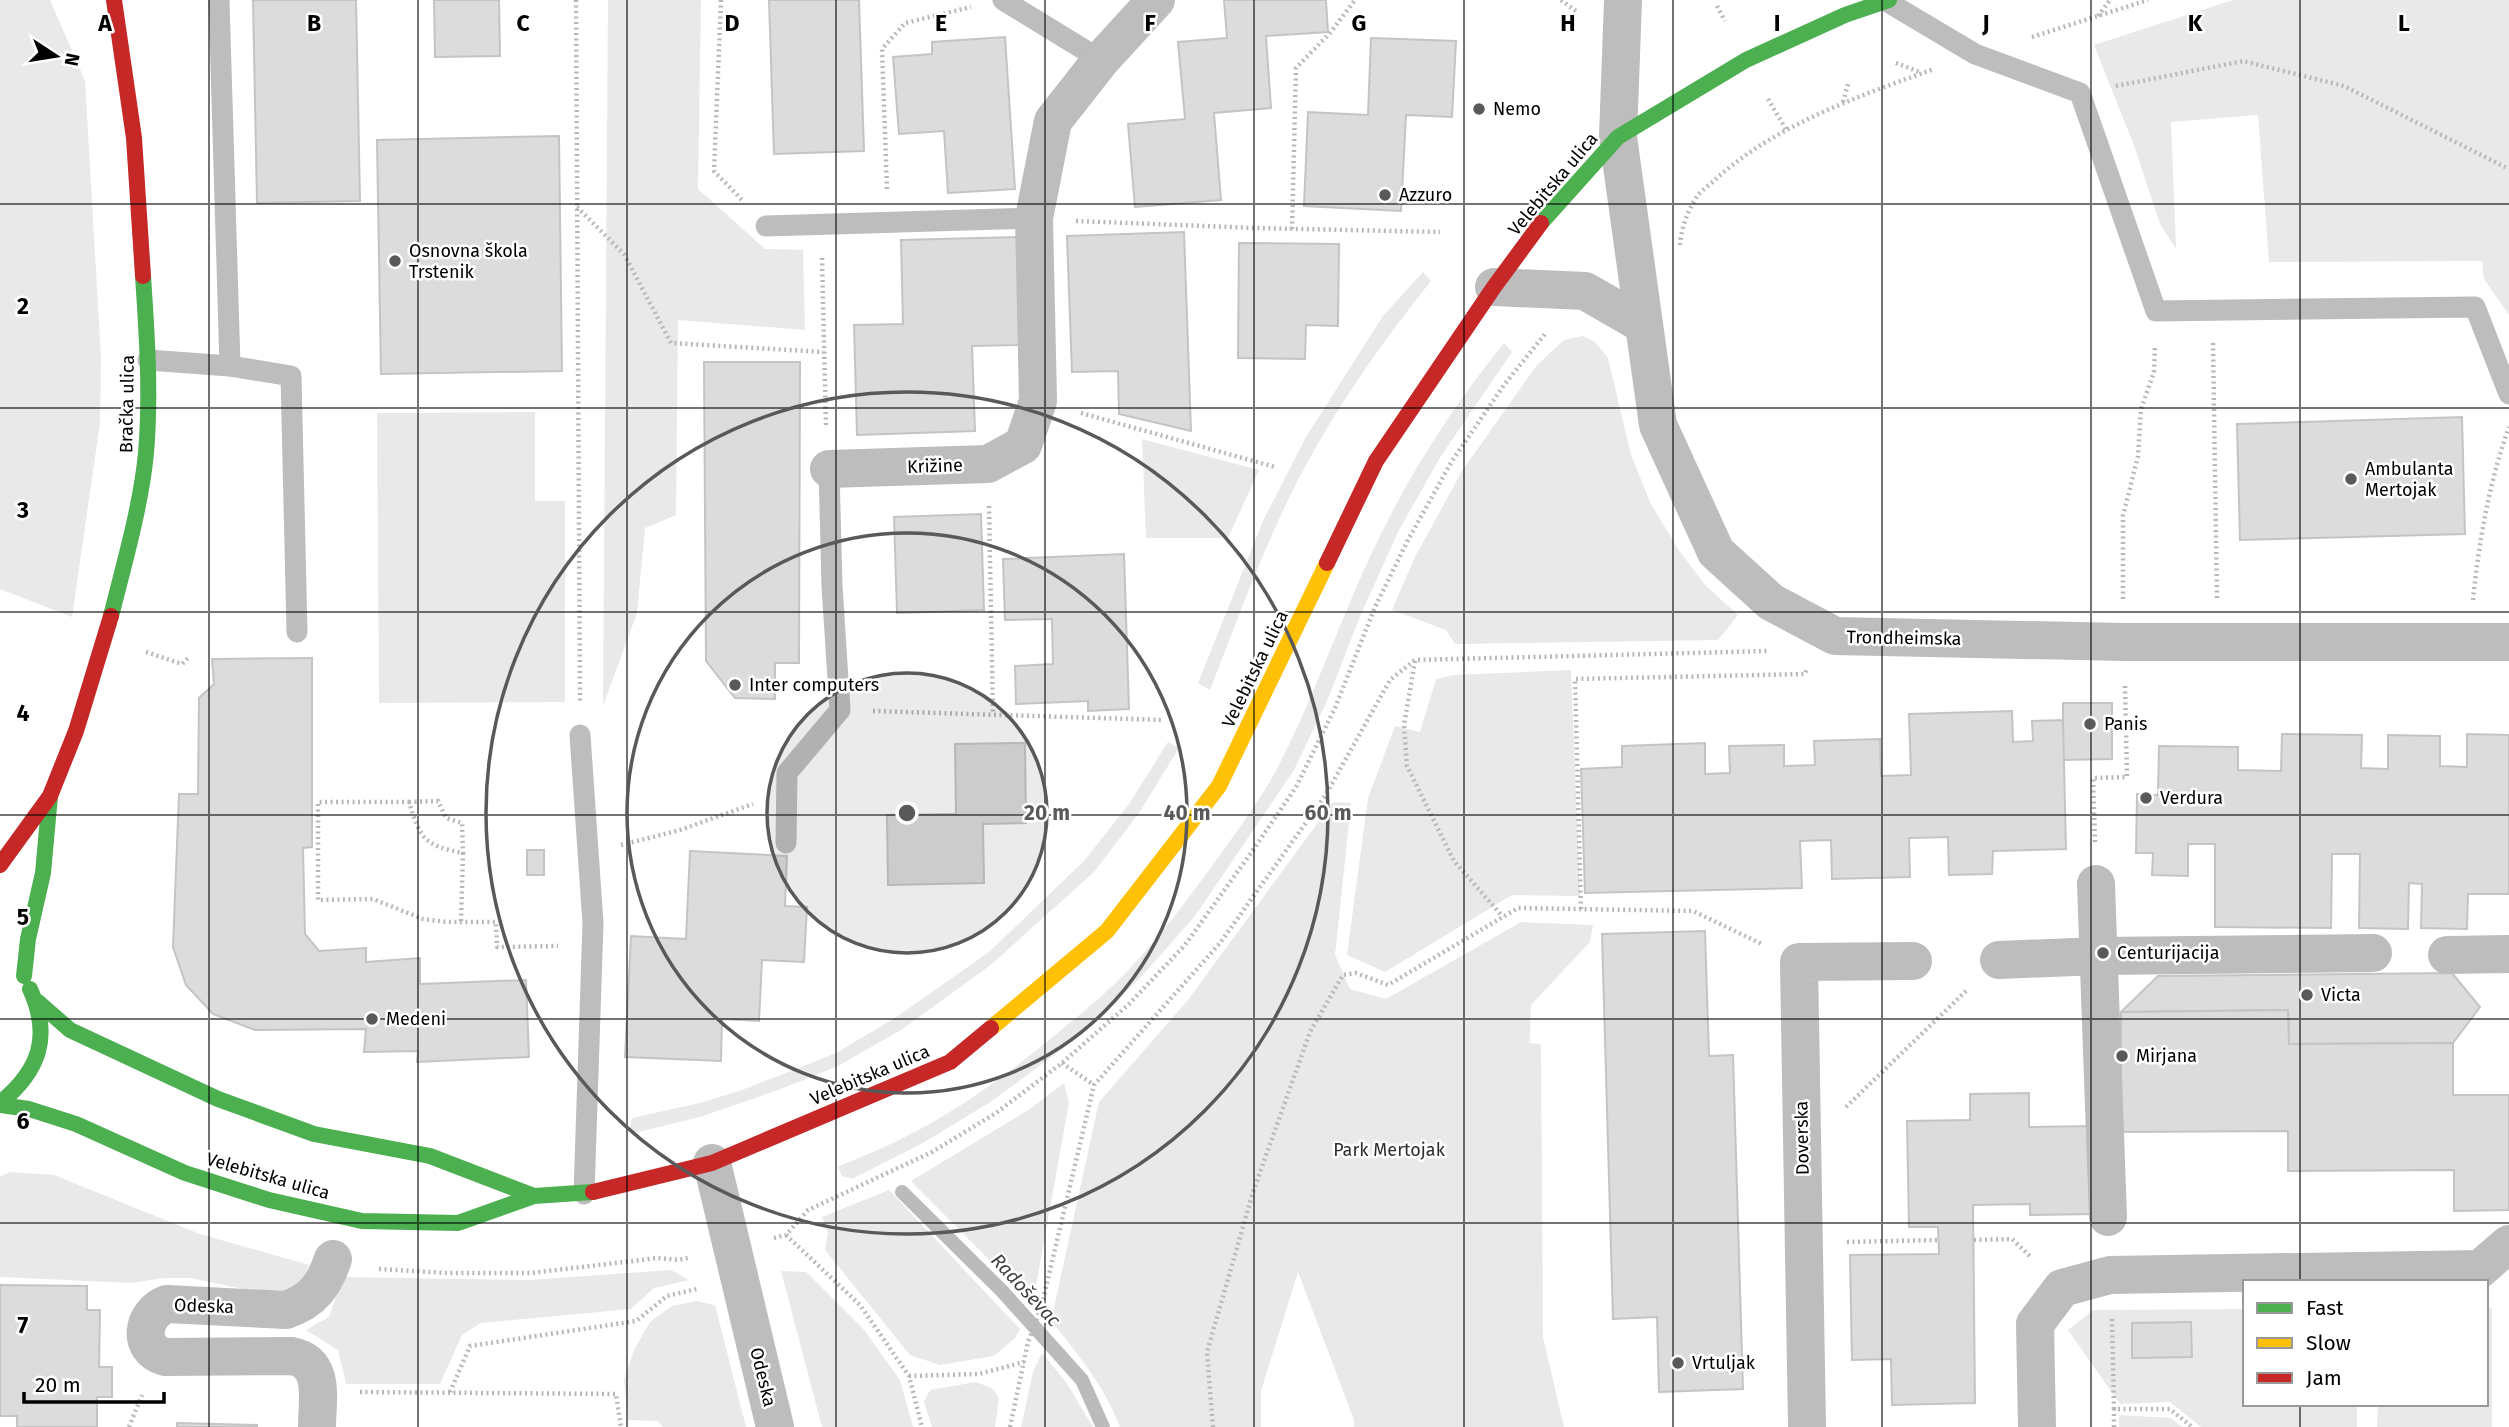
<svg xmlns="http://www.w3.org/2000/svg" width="2509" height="1427" font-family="'Fira Sans',sans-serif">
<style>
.green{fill:#e9e9e9}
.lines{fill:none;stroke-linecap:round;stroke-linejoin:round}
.stream{stroke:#bbb;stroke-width:14}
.building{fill:#dcdcdc;stroke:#c4c4c4;stroke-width:2}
.path{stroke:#b8b8b8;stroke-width:4.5;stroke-dasharray:2 3.5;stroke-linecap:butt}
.lane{stroke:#bdbdbd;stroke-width:21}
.street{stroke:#bdbdbd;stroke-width:38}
.fast{stroke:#4caf50;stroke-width:16}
.slow{stroke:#ffc107;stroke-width:16}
.jam{stroke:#c62828;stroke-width:16}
.grid{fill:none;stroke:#000;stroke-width:2;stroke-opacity:0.55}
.ring{fill:none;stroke:#595959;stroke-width:3.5}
.poi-dot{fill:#595959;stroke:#fff;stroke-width:2.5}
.labels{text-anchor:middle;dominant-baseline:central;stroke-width:5;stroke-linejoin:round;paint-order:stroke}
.poi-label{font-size:18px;fill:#000;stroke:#fff;text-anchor:start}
.street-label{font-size:18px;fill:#000;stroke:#fff}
.park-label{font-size:18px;fill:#2e2e2e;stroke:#fff}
.water-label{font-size:19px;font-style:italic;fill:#3f3f3f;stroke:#fff}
.grid-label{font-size:23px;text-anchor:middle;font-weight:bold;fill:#000;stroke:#fff;stroke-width:5;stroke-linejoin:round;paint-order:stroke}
.centre{fill:#595959;stroke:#fff;stroke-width:3.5}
.ring-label{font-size:21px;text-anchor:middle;font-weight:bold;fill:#595959;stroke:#fff;stroke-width:5;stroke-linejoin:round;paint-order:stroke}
</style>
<rect width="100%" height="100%" fill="#fff"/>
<g class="green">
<polygon points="0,0 50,0 85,81 101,357 100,423 72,617 0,589"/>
<polygon points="608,0 701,0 698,189 765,249 803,250 805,330 678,320 676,515 645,528 637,613 603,706"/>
<polygon points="2233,0 2509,0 2509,315 2484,279 2482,261 2269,262 2258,115 2171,122 2176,249 2160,224 2135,148 2094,45"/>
<path d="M1423,272L1431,281C1390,332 1352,385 1319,442C1273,520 1243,606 1210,690L1198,683L1263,521L1306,437L1383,316Z"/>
<polygon points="1583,336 1595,342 1608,358 1631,455 1651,504 1678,549 1705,585 1738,615 1718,640 1455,644 1446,630 1392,610 1415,557 1462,471 1537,365 1564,340"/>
<path d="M1504,343L1512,352L1441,456L1399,530L1361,614L1327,701L1294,770L1195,916L1141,977L1081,1035L992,1101L923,1143L852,1179L842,1176L838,1167C860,1157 882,1149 903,1138C960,1110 1012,1071 1061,1030C1086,1010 1112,988 1134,964C1166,929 1194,891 1222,852C1243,823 1265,793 1281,761C1320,684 1346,602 1385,526C1418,460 1458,400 1504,343Z"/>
<polygon points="535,412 535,501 565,501 565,702 379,703 377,413"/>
<polygon points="1142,439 1259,470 1228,538 1146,538"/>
<polygon points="1571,670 1580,896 1512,895 1385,972 1347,955 1368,798 1395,726 1420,732 1436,679 1454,675"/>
<polygon points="1168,742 1179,748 1139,813 1094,872 992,964 901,1030 838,1066 781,1089 700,1117 638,1132 629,1132 632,1118 700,1103 742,1090 836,1053 895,1018 989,952 1084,861 1129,804"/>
<path d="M1333,802L1351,803L1335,955L1350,989L1386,999L1521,922L1593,925L1590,942L1531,1005L1530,1043L1541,1044L1543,1337L1564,1427H1354V1420L1298,1272L1261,1391V1427H1120C1105,1387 1078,1354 1051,1321L1099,1102L1188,1000Z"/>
<polygon points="1064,1083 1069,1103 1035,1291 1029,1300 911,1181 1030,1109"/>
<polygon points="11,1172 54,1175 200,1234 309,1265 302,1280 290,1291 244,1289 190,1278 164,1278 131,1283 0,1277 0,1176"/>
<polygon points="889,1190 1020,1329 1015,1338 994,1356 940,1365 910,1355 825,1250 828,1233 822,1217"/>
<polygon points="671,1270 689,1280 654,1288 631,1309 481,1323 462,1335 440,1384 346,1384 338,1350 306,1330 329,1317 343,1277 529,1280"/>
<polygon points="781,1271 806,1272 864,1330 900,1380 913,1427 822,1427"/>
<polygon points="697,1301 715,1305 746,1427 663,1427 658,1421 628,1420 624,1380 634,1350 650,1322 672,1306"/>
<polygon points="2486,1308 2492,1308 2492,1427 2377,1427 2378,1404 2486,1404"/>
<polygon points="2245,1309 2245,1404 2357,1404 2357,1427 2201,1427 2170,1402 2120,1404 2068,1330 2093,1310"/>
<polygon points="1042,1353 1066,1382 1093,1427 1021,1427 1033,1372"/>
<polygon points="976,1382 992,1388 999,1398 995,1427 932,1427 924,1402 930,1390"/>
<polygon points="2119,1415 2171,1418 2182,1427 2119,1427"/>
</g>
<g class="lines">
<polyline class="stream" points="902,1192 1002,1291 1082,1380 1103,1427"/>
</g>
<g class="building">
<polygon points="253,0 356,0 360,201 257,203"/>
<polygon points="434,0 499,0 500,56 435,57"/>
<polygon points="769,0 859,0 864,151 774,154"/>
<polygon points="1224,0 1326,0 1328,32 1266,36 1271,108 1214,113 1221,200 1135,207 1128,124 1185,119 1178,42 1227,38"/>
<polygon points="1005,37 1015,189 948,193 944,131 899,134 893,57 932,54 932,42"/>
<polygon points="1371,38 1456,41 1452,117 1406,115 1401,211 1304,206 1308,112 1368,115"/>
<polygon points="559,136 562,371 381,374 377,140"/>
<polygon points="1184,232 1191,431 1119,414 1118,371 1072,372 1067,236"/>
<polygon points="1018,237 1020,345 972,346 975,431 857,435 854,325 903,324 901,240"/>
<polygon points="1239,243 1339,244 1338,326 1306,325 1305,359 1238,358"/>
<polygon points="704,362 800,362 799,663 775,663 775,699 735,698 706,661"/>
<polygon points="2462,417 2465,534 2240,540 2237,424"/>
<polygon points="981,514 984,610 897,613 894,517"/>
<polygon points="1124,554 1129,709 1088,711 1088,701 1016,704 1015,666 1053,664 1052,619 1005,620 1003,559"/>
<polygon points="312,658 312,847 303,848 305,934 319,951 366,948 366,962 420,958 420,984 526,980 529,1057 417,1062 418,1051 364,1052 366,1029 255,1030 213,1014 186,985 173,947 179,794 198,794 199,698 214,684 212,659"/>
<polygon points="2063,703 2112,703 2112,759 2063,760"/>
<polygon points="2012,711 2013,742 2033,741 2032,721 2063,720 2066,849 1993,851 1992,874 1949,875 1948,837 1909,838 1910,877 1832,879 1831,840 1800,841 1802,888 1585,893 1581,769 1622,767 1622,746 1705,743 1705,774 1730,773 1729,746 1784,745 1784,766 1815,765 1814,741 1880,739 1881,776 1911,775 1909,714"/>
<polygon points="2282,734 2362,735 2361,768 2388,769 2388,735 2440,736 2440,766 2467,767 2467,734 2509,735 2509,894 2468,894 2467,929 2421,928 2422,884 2409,883 2408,929 2359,928 2360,854 2332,854 2331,928 2215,927 2215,844 2188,844 2188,876 2152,875 2153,853 2136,853 2137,794 2158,795 2159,746 2238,747 2238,770 2281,771"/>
<polygon points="1025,743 1026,823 983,824 984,883 888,885 887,815 956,814 955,744"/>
<rect x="527" y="850" width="17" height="25"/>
<polygon points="690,851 787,856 785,906 807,907 804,962 762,960 759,1021 722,1019 721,1061 625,1057 631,936 686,939"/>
<polygon points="1705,931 1709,1056 1733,1055 1743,1389 1659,1392 1657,1317 1613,1319 1602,934"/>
<polygon points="2452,973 2480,1007 2453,1043 2289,1044 2288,1010 2121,1012 2158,976"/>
<polygon points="2288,1010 2289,1044 2453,1043 2453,1095 2509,1095 2509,1210 2454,1211 2454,1170 2288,1171 2288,1131 2121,1132 2121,1012"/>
<polygon points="2029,1093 2029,1127 2095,1126 2096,1214 2030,1215 2030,1204 1973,1205 1975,1403 1892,1405 1891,1359 1852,1360 1850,1255 1939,1254 1938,1227 1909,1227 1907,1121 1970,1120 1970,1094"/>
<polygon points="0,1285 87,1286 87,1310 100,1310 99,1367 112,1367 112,1397 97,1397 97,1427 17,1427 17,1416 0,1416"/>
<polygon points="2191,1322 2192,1357 2132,1358 2132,1323"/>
<polygon points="177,1423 257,1425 257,1427 177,1427"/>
</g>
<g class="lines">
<g class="path">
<polyline points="576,0 580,703"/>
<polyline points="721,0 714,171 744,202"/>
<polyline points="1561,0 1577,12"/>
<polyline points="1717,6 1725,21"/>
<polyline points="2098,16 2110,0"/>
<polyline points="2032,37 2148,0"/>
<polyline points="1896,63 1922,73"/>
<polyline points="2116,86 2243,61 2344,86 2509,169"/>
<polyline points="1768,99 1787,131"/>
<polyline points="1843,102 1848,84"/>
<polyline points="887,189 882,49 905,23 971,7"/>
<polyline points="577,207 624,254 671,343 823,352"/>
<polyline points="1076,221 1255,228 1440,232"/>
<polyline points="1292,229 1296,68 1330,33 1355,0"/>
<path d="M1680,245C1681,229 1688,209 1698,195C1703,189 1712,183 1718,177C1778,124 1859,96 1934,69"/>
<polyline points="822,258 826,427"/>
<polyline points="2213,343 2217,600"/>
<polyline points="1081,413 1275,467"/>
<polyline points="989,506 993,715"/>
<polyline points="2123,599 2123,516 2138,456 2141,409 2154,372 2155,347"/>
<path d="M2473,600C2479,541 2489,483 2509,427"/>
<polyline points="146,652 182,664 189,657"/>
<polyline points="1415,661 1404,725 1407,766 1454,861 1503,917"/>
<polyline points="873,711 1163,720"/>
<polyline points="409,802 438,801 446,818 462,823 463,853"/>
<polyline points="2095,842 2093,778 2127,777 2125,685"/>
<polyline points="621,845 680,830 753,804"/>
<polyline points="1581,909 1575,679 1805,674 1807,669"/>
<path d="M461,921L463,853C423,845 421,839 409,802H318V900L373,899L423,919L447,922H496L497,947L558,946"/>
<polyline points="1062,1063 1094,1085"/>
<polyline points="1846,1107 1968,989"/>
<polyline points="786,1235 860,1305 909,1376 922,1427"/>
<polyline points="774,1238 786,1235 808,1210 932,1152 996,1113 1062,1063 1129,1004 1185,945 1251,853 1296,787 1335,708 1375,607 1408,540 1452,461 1504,385 1545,334"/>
<polyline points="1974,1240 2012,1239 2032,1258"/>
<polyline points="1847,1242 1938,1240"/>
<polyline points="379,1269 447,1273 531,1273 658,1258 679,1260 691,1257"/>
<polyline points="2112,1319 2114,1409"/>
<polyline points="909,1376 979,1374 1024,1362"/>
<polyline points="360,1392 616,1394 621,1427"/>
<polyline points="450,1392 470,1346 636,1321 667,1296 697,1289"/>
<polyline points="129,1427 142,1395"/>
<polyline points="1010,1427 1028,1342 1041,1308 1094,1085 1220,943 1325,796 1390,680 1415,660 1768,651"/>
<polyline points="1213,1427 1207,1352 1253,1192 1310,1032 1343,975 1356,973 1388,985 1518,908 1693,911 1762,944"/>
<polyline points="2114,1427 2114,1409 2170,1409 2192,1427"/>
</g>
<g class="lane">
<polyline points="219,0 230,366"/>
<polyline points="1003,0 1101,60"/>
<polyline points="1886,1 1975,54 2080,93 2156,311 2475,307 2509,394"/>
<polyline points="766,226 1034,218"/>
<polyline points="148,360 230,366 291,376 297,632"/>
<polyline points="580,735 593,923 584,1194"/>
<polyline points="786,843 787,773 840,710 832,586 829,469"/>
</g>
<g class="street">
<polyline points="1623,0 1618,137 1658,425 1716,552 1771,602 1835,636 2124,642 2509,642"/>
<polyline points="1494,287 1585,291 1644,325"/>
<polyline points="829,469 988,464 1023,445 1038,401 1034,218 1053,121 1101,60 1156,0"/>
<polyline points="2096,884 2108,1217"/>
<polyline points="2447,955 2509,954"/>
<polyline points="1999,960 2099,956 2373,953"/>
<polyline points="712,1163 775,1427"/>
<path d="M317,1427C317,1399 326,1363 292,1356L165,1357C136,1349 142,1313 167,1304L286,1310C313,1301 324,1285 333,1259"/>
<polyline points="1807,1427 1799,962 1913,961"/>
<polyline points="2037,1427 2035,1324 2062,1288 2110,1275 2480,1269 2509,1244"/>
</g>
<g class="fast">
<polyline points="1541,223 1618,137 1746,60 1845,15 1889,0"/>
<path d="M111,616C124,564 141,506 146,453C151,395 147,335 143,276"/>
<polyline points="24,976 28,939 43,873 50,796"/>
<polyline points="38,1002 70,1030 218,1099 314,1134 430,1156 534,1196"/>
<path d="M0,1103C39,1071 52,1037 30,989"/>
<polyline points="0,1105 29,1109 76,1124 185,1173 269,1200 362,1221 458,1223 534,1196 593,1192"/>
</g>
<polyline class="slow" points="991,1028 1107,931 1219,786 1327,563"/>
<g class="jam">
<polyline points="114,0 134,138 143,276"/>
<polyline points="1327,563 1376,461 1494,287 1541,223"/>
<polyline points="0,865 50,796 76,731 111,616"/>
<polyline points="593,1192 712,1163 950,1062 991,1028"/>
</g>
</g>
<path class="grid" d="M209,0V1427M418,0V1427M627,0V1427M836,0V1427M1045,0V1427M1254,0V1427M1464,0V1427M1673,0V1427M1882,0V1427M2091,0V1427M2300,0V1282M0,204H2509M0,408H2509M0,612H2509M0,815H2509M0,1019H2509M0,1223H2509M2300,1404V1427"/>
<circle cx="907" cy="813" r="140" fill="#595959" fill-opacity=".12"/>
<g class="ring">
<circle cx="907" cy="813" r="140"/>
<circle cx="907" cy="813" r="280"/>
<circle cx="907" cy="813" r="421"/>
</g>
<g class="poi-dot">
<circle cx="1479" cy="109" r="7"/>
<circle cx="1385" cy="195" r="7"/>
<circle cx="395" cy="261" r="7"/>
<circle cx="2351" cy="479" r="7"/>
<circle cx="735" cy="685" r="7"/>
<circle cx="2090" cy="724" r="7"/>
<circle cx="2146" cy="798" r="7"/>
<circle cx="2103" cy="953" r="7"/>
<circle cx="2307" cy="995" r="7"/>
<circle cx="372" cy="1019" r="7"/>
<circle cx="2122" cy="1056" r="7"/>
<circle cx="1678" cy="1363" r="7"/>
</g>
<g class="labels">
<g class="poi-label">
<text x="1493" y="109">Nemo</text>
<text x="1399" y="195">Azzuro</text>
<text x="409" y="251">Osnovna škola<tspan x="409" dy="21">Trstenik</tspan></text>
<text x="2365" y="469">Ambulanta<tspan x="2365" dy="21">Mertojak</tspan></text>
<text x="749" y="685">Inter computers</text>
<text x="2104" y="724">Panis</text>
<text x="2160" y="798">Verdura</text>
<text x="2117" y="953">Centurijacija</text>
<text x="2321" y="995">Victa</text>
<text x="386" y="1019">Medeni</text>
<text x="2136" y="1056">Mirjana</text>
<text x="1692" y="1363">Vrtuljak</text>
</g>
<g class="street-label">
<text transform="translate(1553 184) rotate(-50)">Velebitska ulica</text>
<text transform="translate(127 404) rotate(-89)">Bračka ulica</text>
<text transform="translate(935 466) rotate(-2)">Križine</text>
<text transform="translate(1904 638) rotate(1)">Trondheimska</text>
<text transform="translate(1255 669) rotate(-64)">Velebitska ulica</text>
<text transform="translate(870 1075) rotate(-23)">Velebitska ulica</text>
<text transform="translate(1802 1138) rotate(-91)">Doverska</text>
<text transform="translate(268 1176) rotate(16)">Velebitska ulica</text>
<text transform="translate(204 1306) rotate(2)">Odeska</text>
<text transform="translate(763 1377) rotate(76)">Odeska</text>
</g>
<g class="park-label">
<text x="1389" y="1150">Park Mertojak</text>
</g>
<g class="water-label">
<text transform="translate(1026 1290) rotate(47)">Radoševac</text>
</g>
</g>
<g class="grid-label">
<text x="105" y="31">A</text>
<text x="314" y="31">B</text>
<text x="523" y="31">C</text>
<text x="732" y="31">D</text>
<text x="941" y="31">E</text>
<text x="1150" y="31">F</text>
<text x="1359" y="31">G</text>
<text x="1568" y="31">H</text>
<text x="1777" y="31">I</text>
<text x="1986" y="31">J</text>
<text x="2195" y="31">K</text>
<text x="2404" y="31">L</text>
<text x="23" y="314">2</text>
<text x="23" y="518">3</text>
<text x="23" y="721">4</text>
<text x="23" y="925">5</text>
<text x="23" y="1129">6</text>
<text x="23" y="1333">7</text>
</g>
<circle cx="907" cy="813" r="10" class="centre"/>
<g class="ring-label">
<text x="1047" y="820">20 m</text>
<text x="1187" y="820">40 m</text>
<text x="1328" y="820">60 m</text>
</g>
<rect x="2243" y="1280" width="245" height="126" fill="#ffffff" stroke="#999999" stroke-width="2"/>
<rect x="2257" y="1303" width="35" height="10" fill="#4caf50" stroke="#999999" stroke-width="2"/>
<text x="2306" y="1315" font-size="21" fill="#000000">Fast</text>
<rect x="2257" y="1338" width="35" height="10" fill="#ffc107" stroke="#999999" stroke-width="2"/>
<text x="2306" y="1350" font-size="21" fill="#000000">Slow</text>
<rect x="2257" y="1373" width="35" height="10" fill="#c62828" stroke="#999999" stroke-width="2"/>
<text x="2306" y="1385" font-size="21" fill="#000000">Jam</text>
<g transform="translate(56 56) rotate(102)" stroke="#ffffff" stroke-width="5" paint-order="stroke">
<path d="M0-5L12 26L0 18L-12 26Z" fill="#000000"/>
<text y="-10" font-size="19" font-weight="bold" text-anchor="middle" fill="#000000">N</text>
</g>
<path d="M24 1392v10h140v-10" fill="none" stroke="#000000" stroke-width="3.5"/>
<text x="35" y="1392" font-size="21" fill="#000000" stroke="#ffffff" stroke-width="5" paint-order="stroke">20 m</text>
</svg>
